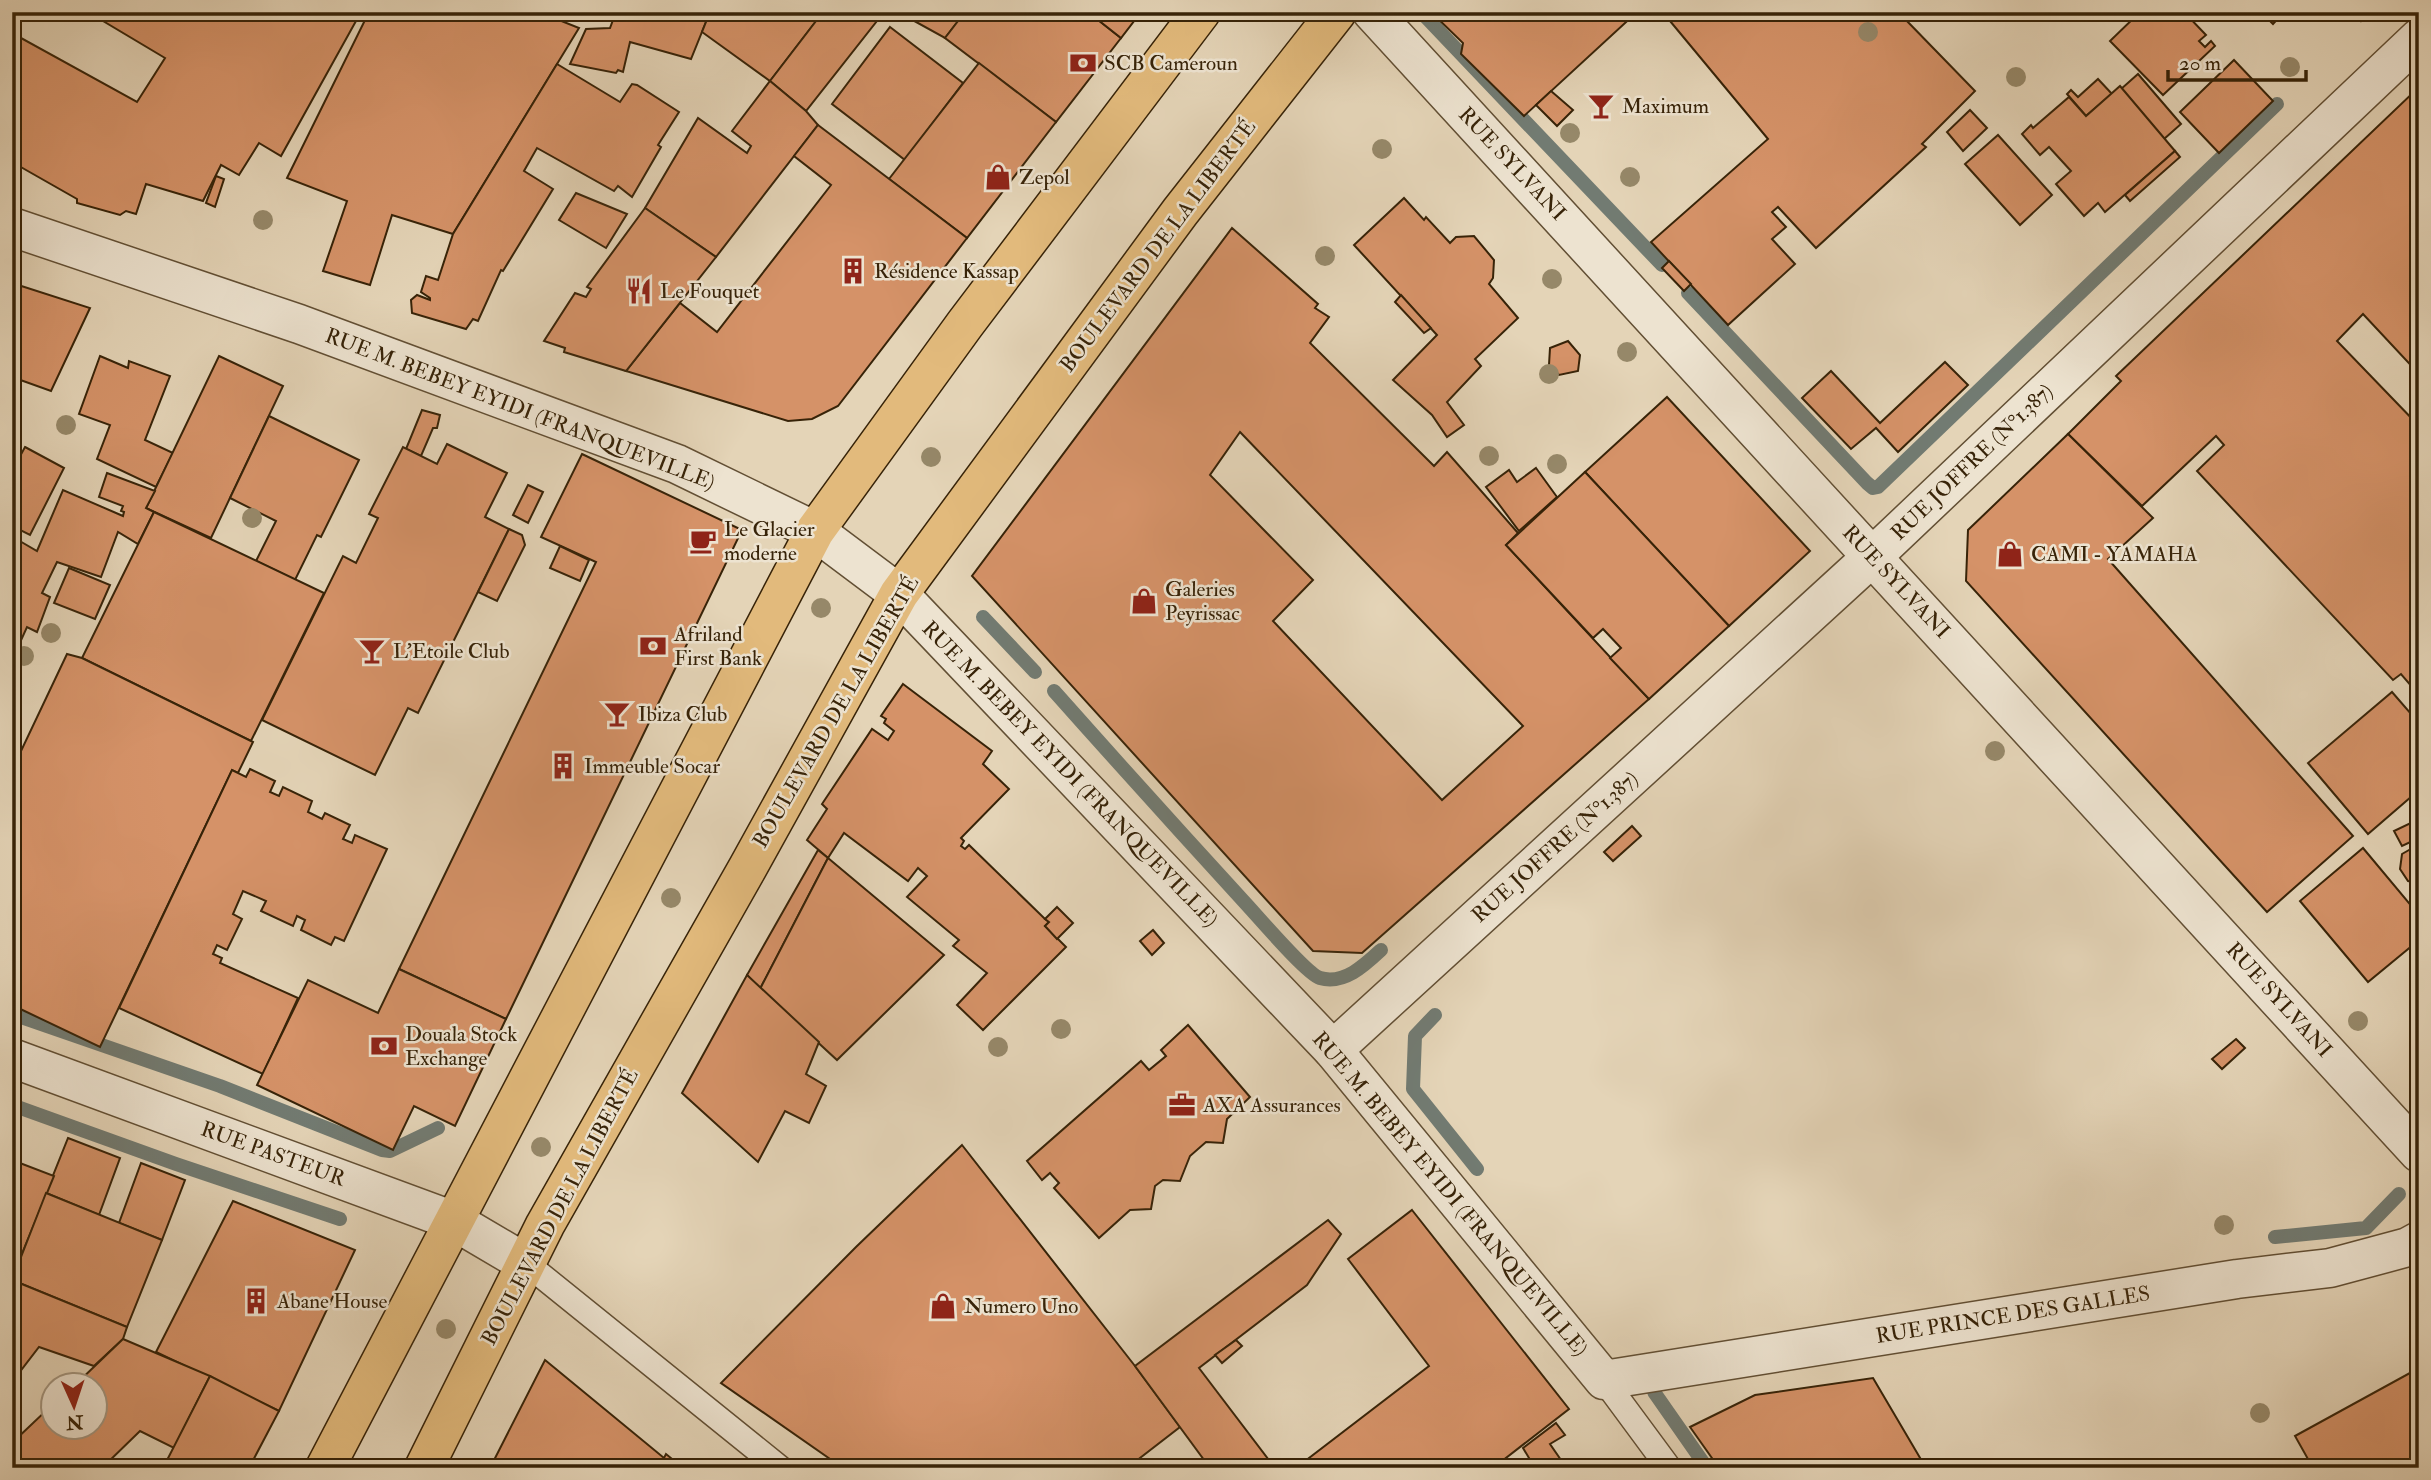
<svg xmlns="http://www.w3.org/2000/svg" width="2431" height="1480" font-family="'IM FELL Double Pica',serif">
<style>
.lines{fill:none;stroke-linecap:round;stroke-linejoin:round}
.stream{stroke:#727b72;stroke-width:14}
.building{fill:#d59268;stroke:#372308;stroke-width:2;fill-rule:evenodd}
.service-casing{stroke:#624f34;stroke-width:27}
.minor-casing{stroke:#624f34;stroke-width:41}
.primary-casing{stroke:#372308;stroke-width:41}
.service{stroke:#ede3d0;stroke-width:24}
.minor{stroke:#ede3d0;stroke-width:38}
.primary{stroke:#e2ba7c;stroke-width:38}
.tree{fill:#968869}
.labels{text-anchor:middle;dominant-baseline:central;stroke-width:5;stroke-linejoin:round;paint-order:stroke}
.poi-label{font-size:21px;fill:#372308;stroke:#ede3d0;text-anchor:start}
.street-label{font-size:21px;fill:#372308;stroke:#ede3d0}
</style>
<rect width="100%" height="100%" fill="#e4d4b7"/>
<filter id="stains"><feTurbulence type="fractalNoise" baseFrequency=".00286" numOctaves="4"/><feColorMatrix values="0 0 0 0 .2 0 0 0 0 .09 0 0 0 0 .02 0 0 0 .5 -.17"/></filter>
<radialGradient id="worn" r=".72"><stop offset=".6" stop-color="#630" stop-opacity="0"/><stop offset="1" stop-color="#630" stop-opacity=".3"/></radialGradient>
<g class="lines">
<g class="stream">
<polyline points="1421,12 1662,265"/>
<polyline points="1688,293 1867,483 1873,488 1878,487 2277,104"/>
<polyline points="983,617 1035,672"/>
<path d="M1054,691C1118,763 1183,835 1248,906C1260,919 1307,974 1320,978C1344,985 1365,965 1381,950"/>
<polyline points="12,1014 220,1086 382,1150 390,1151 438,1128"/>
<polyline points="1435,1015 1415,1036 1413,1089 1477,1169"/>
<polyline points="12,1105 176,1164 340,1219"/>
<polyline points="2275,1237 2366,1228 2399,1194"/>
<polyline points="1654,1392 1707,1468"/>
</g>
</g>
<g class="building">
<polygon points="88,12 361,12 281,156 259,143 239,175 221,165 203,201 146,184 136,214 126,211 120,215 77,203 77,199 12,162 12,33 137,102 165,58"/>
<polygon points="369,12 539,12 579,28 453,234 392,215 370,285 323,271 347,201 287,178"/>
<polygon points="539,12 562,12 560,19"/>
<polygon points="616,12 710,12 691,59 630,42 623,72 618,70 616,73 570,64 586,29 610,28"/>
<polygon points="710,12 823,12 770,81 702,32"/>
<polygon points="823,12 884,12 806,111 770,81"/>
<polygon points="898,12 965,12 945,38"/>
<polygon points="965,12 1088,12 1121,38 1056,122 945,38"/>
<polygon points="1088,12 1141,12 1121,38"/>
<polygon points="1431,12 1637,12 1524,116 1461,54 1463,43"/>
<polygon points="1671,12 1914,12 1905,19 1975,91 1922,144 1926,147 1816,248 1778,207 1772,212 1786,227 1772,239 1795,264 1728,325 1651,242 1768,139 1670,21 1673,18"/>
<polygon points="2140,12 2184,12 2206,35 2199,41 2205,47 2211,41 2215,46 2163,95 2110,41"/>
<polygon points="2261,12 2284,12 2273,24"/>
<polygon points="2353,12 2371,12 2361,21"/>
<polygon points="890,27 963,83 905,160 832,104"/>
<polygon points="2234,60 2273,101 2219,153 2180,112"/>
<polygon points="979,63 1056,122 967,238 889,179"/>
<polygon points="557,64 620,102 632,84 637,85 679,112 658,145 661,147 632,197 618,186 614,191 537,148 524,171 553,189 503,271 501,270 478,321 473,319 466,329 412,313 411,300 417,295 430,300 430,298 421,292 426,276 438,280 453,234"/>
<polygon points="2138,74 2181,124 2164,139 2121,89"/>
<polygon points="2098,79 2112,94 2086,116 2067,94 2071,90 2078,97"/>
<polygon points="770,81 806,111 818,125 716,257 645,208 698,118 747,153 751,146 732,131"/>
<polygon points="2120,86 2175,151 2105,212 2098,203 2084,216 2056,184 2071,171 2049,147 2040,155 2022,134 2031,125 2033,128 2069,97 2086,116"/>
<polygon points="2419,87 2419,374 2363,314 2337,341 2419,426 2419,695 2401,674 2393,680 2197,471 2224,445 2216,436 2142,506 2068,434 2121,381 2116,376"/>
<polygon points="1551,91 1573,110 1557,126 1536,105"/>
<polygon points="1970,110 1987,128 1963,151 1947,132"/>
<polygon points="818,125 967,238 838,406 812,419 788,421 626,371 680,303 717,332 831,185 794,156"/>
<polygon points="1998,135 2052,195 2020,225 1965,164"/>
<polygon points="2175,151 2180,157 2130,201 2125,195"/>
<polygon points="216,176 224,179 215,207 206,203"/>
<polygon points="576,193 627,214 606,248 559,220"/>
<polygon points="1404,198 1424,220 1426,217 1450,243 1456,237 1474,236 1494,260 1493,278 1489,284 1518,318 1475,359 1481,366 1447,402 1464,425 1447,437 1432,415 1393,380 1437,335 1354,245"/>
<polygon points="645,208 716,257 626,371 564,352 565,348 544,341 575,293 586,297 591,289 587,287"/>
<path d="M1232,228L1318,304L1315,308L1329,317L1310,343L1434,466L1447,452L1518,533L1506,545L1649,699L1362,953L1313,951L972,576ZM1240,432L1523,726L1442,800L1273,621L1313,580L1210,475Z"/>
<polygon points="1669,261 1691,284 1684,291 1662,268"/>
<polygon points="12,283 90,308 51,391 12,377"/>
<polygon points="1401,295 1431,328 1424,333 1395,302"/>
<polygon points="1568,341 1580,355 1578,371 1559,375 1549,365 1550,348"/>
<polygon points="100,356 128,368 129,361 170,376 145,440 173,453 156,487 97,459 110,425 79,414"/>
<polygon points="219,356 283,386 211,538 146,508"/>
<polygon points="1945,362 1968,385 1898,452 1876,428 1851,449 1802,398 1831,371 1880,423"/>
<polygon points="1667,397 1810,551 1729,626 1585,472"/>
<polygon points="422,410 440,415 437,428 433,428 421,456 406,449"/>
<polygon points="269,416 359,460 321,537 317,535 295,580 256,561 276,521 230,498"/>
<polygon points="2068,434 2153,518 2108,559 2353,836 2267,912 1966,581 1968,530"/>
<polygon points="447,444 507,473 485,517 509,529 418,713 408,708 375,775 262,720 343,556 356,563 378,518 369,514 403,447 437,464"/>
<polygon points="25,447 64,468 30,535 12,526 12,471"/>
<polygon points="582,454 742,530 506,1019 399,969 596,562 541,537"/>
<polygon points="1536,468 1557,497 1519,531 1486,487 1509,470 1517,482"/>
<polygon points="1585,472 1729,626 1649,699 1610,658 1621,648 1603,629 1593,638 1506,545"/>
<polygon points="107,473 155,491 146,508 154,512 138,544 118,532 101,577 57,562 42,593 50,597 37,632 27,627 12,660 12,550 18,540 37,551 63,490 123,516 124,512 121,511 123,506 99,497"/>
<polygon points="528,485 543,492 528,523 513,515"/>
<polygon points="154,512 324,593 251,741 82,658"/>
<polygon points="509,529 522,535 525,545 497,601 478,592"/>
<polygon points="560,546 589,560 580,581 550,568"/>
<polygon points="69,568 110,585 95,619 54,603"/>
<polygon points="67,654 82,658 253,742 238,773 232,770 100,1047 12,1005 12,770"/>
<polygon points="903,684 992,751 983,764 1009,789 961,838 964,841 961,846 965,849 969,845 1045,919 1049,922 1045,926 1066,947 983,1030 957,1005 987,973 953,946 959,940 907,897 927,876 918,868 908,881 844,833 828,858 807,840 827,809 822,804 872,729 888,740 894,731 884,723 886,719 881,716"/>
<polygon points="2392,692 2419,723 2419,790 2368,834 2308,763"/>
<polygon points="250,769 275,781 270,792 279,796 283,787 312,801 308,812 322,819 325,813 350,825 343,839 352,843 355,835 387,849 344,941 335,937 331,945 301,930 305,920 297,916 293,926 261,911 266,901 243,891 233,914 242,919 227,950 217,945 213,954 222,958 220,963 298,998 263,1074 119,1008 232,770 246,777"/>
<polygon points="2419,819 2419,838 2402,846 2394,831"/>
<polygon points="1632,826 1641,836 1613,861 1604,852"/>
<polygon points="2416,846 2419,847 2419,883 2408,881 2400,869 2402,854"/>
<polygon points="2363,848 2419,915 2419,940 2368,982 2300,901"/>
<polygon points="818,850 828,858 760,989 747,975"/>
<polygon points="828,858 944,955 837,1060 760,989"/>
<polygon points="1057,907 1073,923 1057,939 1045,926 1049,922 1045,919"/>
<polygon points="1153,930 1164,943 1152,955 1140,941"/>
<polygon points="399,969 506,1019 455,1126 414,1106 393,1150 257,1085 308,980 378,1013"/>
<polygon points="747,975 819,1042 806,1074 826,1086 809,1123 785,1111 758,1162 682,1093"/>
<polygon points="1188,1025 1250,1097 1227,1119 1223,1143 1206,1142 1190,1156 1180,1181 1163,1180 1155,1186 1151,1209 1130,1210 1099,1238 1054,1188 1059,1183 1050,1173 1042,1180 1027,1161 1141,1061 1149,1070 1166,1056 1161,1050"/>
<polygon points="2236,1039 2245,1048 2222,1069 2212,1059"/>
<polygon points="68,1138 120,1158 99,1215 46,1193"/>
<polygon points="962,1145 1135,1366 1180,1427 1127,1468 843,1468 721,1383 856,1247"/>
<polygon points="12,1160 54,1176 12,1278"/>
<polygon points="141,1163 185,1180 162,1240 119,1223"/>
<polygon points="46,1193 162,1240 127,1327 12,1280"/>
<polygon points="233,1201 355,1250 279,1411 156,1352"/>
<polygon points="1412,1210 1569,1409 1493,1468 1296,1468 1429,1366 1348,1259"/>
<polygon points="1328,1220 1341,1234 1307,1285 1199,1368 1275,1468 1210,1468 1135,1366"/>
<polygon points="12,1280 127,1327 123,1339 94,1366 39,1347 12,1382"/>
<polygon points="123,1339 210,1376 174,1448 140,1431 102,1468 12,1468 12,1443 52,1405 52,1428 94,1428 94,1386 74,1386"/>
<polygon points="1236,1340 1242,1346 1222,1363 1215,1355"/>
<polygon points="545,1360 664,1458 666,1454 683,1468 490,1468"/>
<polygon points="2419,1368 2419,1467 2313,1468 2295,1436"/>
<polygon points="210,1376 279,1411 249,1468 163,1468"/>
<polygon points="1873,1378 1926,1468 1719,1468 1690,1427 1755,1395"/>
<polygon points="1556,1423 1565,1435 1550,1444 1561,1460 1551,1468 1535,1468 1523,1448"/>
</g>
<g class="lines">
<g class="service-casing">
<g id="service">
<polyline points="527,1264 780,1468"/>
<polyline points="1604,1380 1669,1468"/>
</g>
</g>
<g class="minor-casing">
<g id="minor">
<polyline points="1372,12 2419,1153"/>
<polyline points="12,227 299,324 677,464 815,531 899,594 1333,1050 1604,1380 2237,1279 2330,1268 2408,1247 2419,1241"/>
<polyline points="1333,1050 1873,556 2419,38"/>
<polyline points="12,1058 454,1221 527,1264"/>
</g>
</g>
<g class="primary-casing">
<g id="primary">
<polyline points="325,1468 815,531 965,324 1201,12"/>
<polyline points="424,1468 545,1225 748,867 899,594 1180,212 1337,12"/>
</g>
</g>
<use href="#service" class="service"/>
<use href="#minor" class="minor"/>
<use href="#primary" class="primary"/>
</g>
<g class="tree">
<circle cx="1868" cy="32" r="10"/>
<circle cx="2290" cy="67" r="10"/>
<circle cx="2016" cy="77" r="10"/>
<circle cx="1570" cy="133" r="10"/>
<circle cx="1382" cy="149" r="10"/>
<circle cx="1630" cy="177" r="10"/>
<circle cx="263" cy="220" r="10"/>
<circle cx="1325" cy="256" r="10"/>
<circle cx="1552" cy="279" r="10"/>
<circle cx="1627" cy="352" r="10"/>
<circle cx="1549" cy="374" r="10"/>
<circle cx="66" cy="425" r="10"/>
<circle cx="1489" cy="456" r="10"/>
<circle cx="931" cy="457" r="10"/>
<circle cx="1557" cy="464" r="10"/>
<circle cx="252" cy="518" r="10"/>
<circle cx="821" cy="608" r="10"/>
<circle cx="51" cy="633" r="10"/>
<circle cx="24" cy="656" r="10"/>
<circle cx="1995" cy="751" r="10"/>
<circle cx="671" cy="898" r="10"/>
<circle cx="2358" cy="1021" r="10"/>
<circle cx="1061" cy="1029" r="10"/>
<circle cx="998" cy="1047" r="10"/>
<circle cx="541" cy="1147" r="10"/>
<circle cx="2224" cy="1225" r="10"/>
<circle cx="446" cy="1329" r="10"/>
<circle cx="2260" cy="1413" r="10"/>
</g>
<defs>
<g id="bank-bare" transform="scale(2.1)"><path d="M-6-4H6V4H-6ZM0-2.3a2.3 2.3 0 1 0 0 4.6a2.3 2.3 0 1 0 0-4.6Z" fill="#8f2418" stroke="#ede3d0" stroke-width="2.5" paint-order="stroke"/></g>
<g id="bar-bare" transform="scale(2.1)"><path d="M-6-5H6L.8 .8V4.5H3.5V6h-7V4.5H-.8V.8Z" fill="#8f2418" stroke="#ede3d0" stroke-width="2.5" paint-order="stroke"/></g>
<g id="shop-bare" transform="scale(2.1)"><path d="M-5-2.5h2.3a2.7 3.5 0 0 1 5.4 0H5L5.5 6h-11ZM-1.5-2.5h3a1.5 2.3 0 0 0-3 0Z" fill="#8f2418" stroke="#ede3d0" stroke-width="2.5" paint-order="stroke"/></g>
<g id="building-bare" transform="scale(2.1)"><path d="M-4-6H4V6H1V3H-1V6H-4ZM-2.5-4.3h1.7v1.8h-1.7ZM.8-4.3h1.7v1.8H.8ZM-2.5-1h1.7V.8h-1.7ZM.8-1h1.7V.8H.8Z" fill="#8f2418" stroke="#ede3d0" stroke-width="2.5" paint-order="stroke"/></g>
<g id="restaurant-bare" transform="scale(2.1)"><path d="M-5-6h1v4h1v-4h1v4h1v-4h1v5L-1.5 .5V6h-2V.5L-5-1ZM5-6V6H3V1.5H1.5Q1.5-4 5-6Z" fill="#8f2418" stroke="#ede3d0" stroke-width="2.5" paint-order="stroke"/></g>
<g id="cafe-bare" transform="scale(2.1)"><path d="M-5.5-4.5H6V0H3Q3 3.5 0 3.5H-2.5Q-5.5 3.5-5.5 0ZM3-3.2v2h1.7v-2ZM-6 4.5H4V6H-6Z" fill="#8f2418" stroke="#ede3d0" stroke-width="2.5" paint-order="stroke"/></g>
<g id="office-bare" transform="scale(2.1)"><path d="M-6-3h4V-5.5h4V-3h4V5H-6ZM-1-4.5V-3h2v-1.5ZM-6 0V1H6V0Z" fill="#8f2418" stroke="#ede3d0" stroke-width="2.5" paint-order="stroke"/></g>
</defs>
<g fill-rule="evenodd">
<use href="#bank-bare" x="1083" y="63"/>
<use href="#bar-bare" x="1601" y="106"/>
<use href="#shop-bare" x="998" y="177"/>
<use href="#building-bare" x="853" y="271"/>
<use href="#restaurant-bare" x="639" y="291"/>
<use href="#cafe-bare" x="703" y="541"/>
<use href="#shop-bare" x="2010" y="554"/>
<use href="#shop-bare" x="1144" y="601"/>
<use href="#bank-bare" x="653" y="646"/>
<use href="#bar-bare" x="372" y="651"/>
<use href="#bar-bare" x="617" y="714"/>
<use href="#building-bare" x="563" y="766"/>
<use href="#bank-bare" x="384" y="1046"/>
<use href="#office-bare" x="1182" y="1105"/>
<use href="#building-bare" x="256" y="1301"/>
<use href="#shop-bare" x="943" y="1306"/>
</g>
<g class="labels">
<g class="poi-label">
<text x="1104" y="63">SCB Cameroun</text>
<text x="1622" y="106">Maximum</text>
<text x="1019" y="177">Zepol</text>
<text x="874" y="271">Résidence Kassap</text>
<text x="660" y="291">Le Fouquet</text>
<text x="724" y="529">Le Glacier<tspan x="724" dy="24">moderne</tspan></text>
<text x="2031" y="554">CAMI - YAMAHA</text>
<text x="1165" y="589">Galeries<tspan x="1165" dy="24">Peyrissac</tspan></text>
<text x="674" y="634">Afriland<tspan x="674" dy="24">First Bank</tspan></text>
<text x="393" y="651">L'Etoile Club</text>
<text x="638" y="714">Ibiza Club</text>
<text x="584" y="766">Immeuble Socar</text>
<text x="405" y="1034">Douala Stock<tspan x="405" dy="24">Exchange</tspan></text>
<text x="1203" y="1105">AXA Assurances</text>
<text x="277" y="1301">Abane House</text>
<text x="964" y="1306">Numero Uno</text>
</g>
<g class="street-label">
<text transform="translate(1512 164) rotate(47)">RUE SYLVANI</text>
<text transform="translate(1158 246) rotate(-53)">BOULEVARD DE LA LIBERTÉ</text>
<text transform="translate(520 409) rotate(21)">RUE M. BEBEY EYIDI (FRANQUEVILLE)</text>
<text transform="translate(1972 462) rotate(-44)">RUE JOFFRE (N°1.387)</text>
<text transform="translate(1896 582) rotate(47)">RUE SYLVANI</text>
<text transform="translate(836 712) rotate(-60)">BOULEVARD DE LA LIBERTÉ</text>
<text transform="translate(1070 774) rotate(46)">RUE M. BEBEY EYIDI (FRANQUEVILLE)</text>
<text transform="translate(1555 847) rotate(-42)">RUE JOFFRE (N°1.387)</text>
<text transform="translate(2279 1000) rotate(48)">RUE SYLVANI</text>
<text transform="translate(273 1154) rotate(20)">RUE PASTEUR</text>
<text transform="translate(1450 1194) rotate(50)">RUE M. BEBEY EYIDI (FRANQUEVILLE)</text>
<text transform="translate(560 1207) rotate(-62)">BOULEVARD DE LA LIBERTÉ</text>
<text transform="translate(2013 1315) rotate(-9)">RUE PRINCE DES GALLES</text>
</g>
</g>
<rect width="2431" height="1480" fill="none" stroke="#e4d4b7" stroke-width="42"/>
<rect x="14" y="14" width="2403" height="1452" fill="none" stroke="#372308" stroke-width="3.5"/>
<rect x="21" y="21" width="2389" height="1438" fill="none" stroke="#372308" stroke-width="2"/>
<g transform="translate(74 1406) rotate(177)"><circle r="33" fill="#ede3d0" stroke="#a49680" stroke-width="2"/>
<path d="M0-5L12 26L0 18L-12 26Z" fill="#8f2418"/>
<text y="-10" font-size="19" font-weight="bold" text-anchor="middle" fill="#372308">N</text>
</g>
<path d="M2168 70v10h138v-10" fill="none" stroke="#372308" stroke-width="3.5"/>
<text x="2179" y="70" font-size="21" fill="#372308" stroke="#ede3d0" stroke-width="5" paint-order="stroke">20 m</text>
<rect width="100%" height="100%" filter="url(#stains)"/>
<rect width="100%" height="100%" fill="url(#worn)"/>
</svg>
